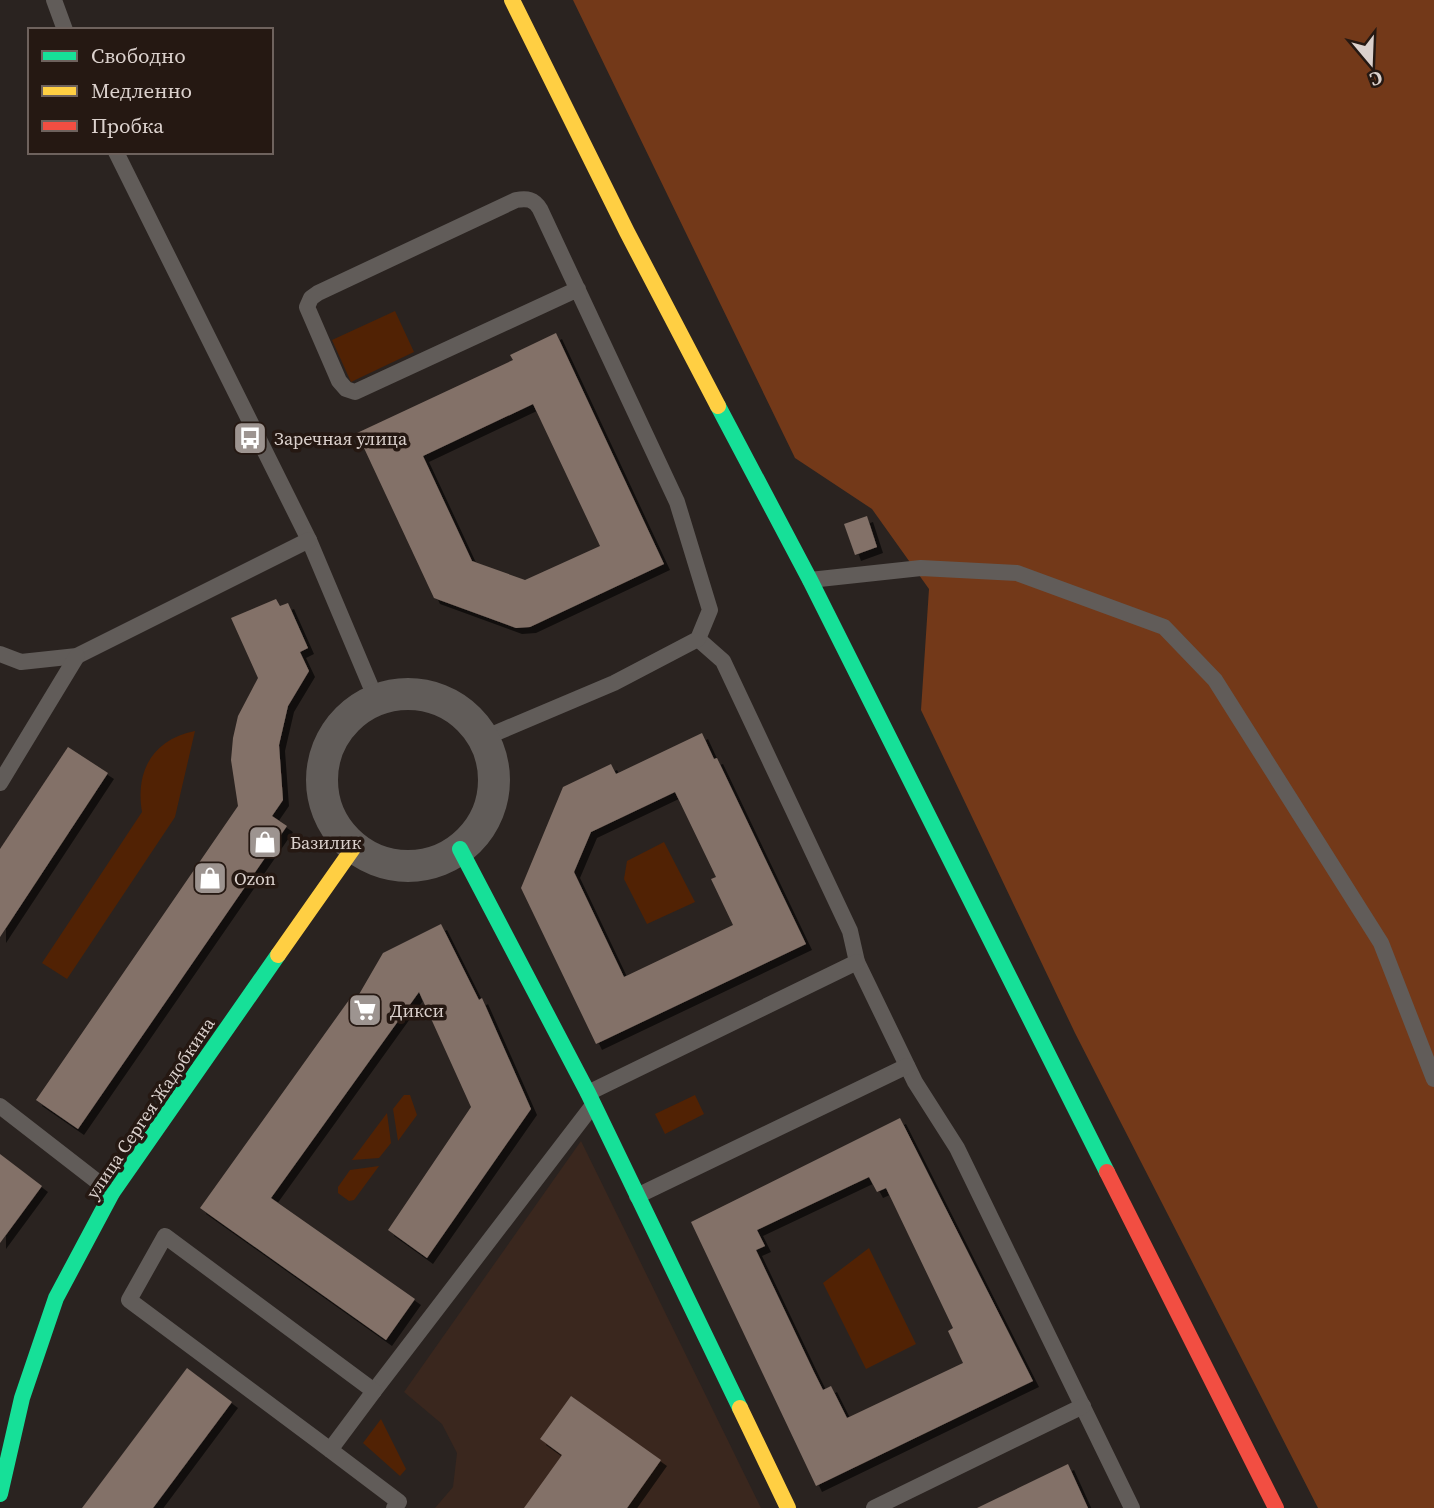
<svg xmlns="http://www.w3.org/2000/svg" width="1434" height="1508" font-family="'Source Serif 4',serif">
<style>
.built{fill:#3a271e}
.green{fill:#512204}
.forest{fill:#733919}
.building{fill:#837168;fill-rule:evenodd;filter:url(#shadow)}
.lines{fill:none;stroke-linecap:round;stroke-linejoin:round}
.lane{stroke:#615c59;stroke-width:16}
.street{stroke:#615c59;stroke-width:32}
.fast{stroke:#16e098;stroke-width:16}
.slow{stroke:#ffcf43;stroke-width:16}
.jam{stroke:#f24e42;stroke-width:16}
.labels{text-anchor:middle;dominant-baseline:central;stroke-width:7;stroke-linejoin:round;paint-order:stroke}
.poi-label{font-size:18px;fill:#dbd1cd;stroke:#251812;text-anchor:start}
.street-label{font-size:18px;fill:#dbd1cd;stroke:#251812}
</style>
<defs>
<filter id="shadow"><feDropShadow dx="6" dy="6" stdDeviation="0" flood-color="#0009"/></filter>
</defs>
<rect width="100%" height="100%" fill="#2a2320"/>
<polygon class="built" points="581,1141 761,1508 435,1508 453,1487 457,1453 442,1424 404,1392"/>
<g class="green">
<polygon points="395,311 414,352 351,382 332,340"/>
<path d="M195,731L175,817L67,979L42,963L142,812C135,771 153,739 195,731Z"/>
<polygon points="664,842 695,902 647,924 624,879 627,861"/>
<polygon points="404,1095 410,1095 417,1115 398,1141 393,1109"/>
<polygon points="695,1095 704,1114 665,1134 655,1114"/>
<polygon points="387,1113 391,1143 379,1158 352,1160"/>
<polygon points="379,1166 354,1200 349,1201 338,1193 338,1187 350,1170"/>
<polygon points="869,1248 916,1344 866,1369 823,1283"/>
<polygon points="381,1419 406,1469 400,1476 363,1443"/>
</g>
<polygon class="forest" points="573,0 1434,0 1434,1508 1318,1508 1075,1033 921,710 929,589 872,509 795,458"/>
<g class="building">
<path d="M556,333L664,564L530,627L516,628L434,598L357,433L513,360L510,355ZM533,404L600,546L525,580L472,561L423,456Z"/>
<polygon points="867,516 877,547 855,555 844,524"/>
<polygon points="276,599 280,606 288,603 308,648 300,652 309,671 288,706 279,745 283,800 272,816 287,826 78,1129 36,1100 238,806 231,760 233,738 238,716 258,678 231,618"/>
<path d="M702,733L714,759L717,758L806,944L596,1044L521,888L563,787L611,764L616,774ZM675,792L716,877L711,879L733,925L624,977L574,872L591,832Z"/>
<polygon points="68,747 108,773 0,937 0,849"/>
<polygon points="441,924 479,1000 482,998 531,1109 427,1258 388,1230 471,1107 419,992 271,1198 415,1299 386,1340 200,1208 349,1000 354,1003 383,953"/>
<path d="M900,1118L1033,1381L816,1486L691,1222ZM869,1177L877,1192L886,1188L953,1328L948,1331L963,1363L847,1418L831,1386L823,1390L814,1372L756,1250L765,1246L757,1230Z"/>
<polygon points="0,1154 42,1186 0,1243"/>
<polygon points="187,1368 232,1402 153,1508 82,1508"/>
<polygon points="571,1396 661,1460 627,1508 524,1508 562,1455 540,1439"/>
<polygon points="1068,1464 1088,1508 977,1508"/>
</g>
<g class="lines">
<g class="lane">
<polyline points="54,0 65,30"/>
<polyline points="116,152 309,540 376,699"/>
<polyline points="810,580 921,568 1017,573 1164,627 1215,680 1381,943 1434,1079"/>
<polyline points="698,639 723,661 850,931 857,962 915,1082 957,1148 1132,1508"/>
<polyline points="0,654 21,662 77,656 309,540"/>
<path d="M484,738L614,683L698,639L710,610L677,502L540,209C534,199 527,198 516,200L318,293L311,298L307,307L339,381L346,389L355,392L578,289"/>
<polyline points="0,783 77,656"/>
<polyline points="588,1093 857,962"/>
<polyline points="0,1106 112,1193"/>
<polyline points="637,1196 907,1066"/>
<polyline points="374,1391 593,1105"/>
<polyline points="330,1450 374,1391 165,1236 129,1300 317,1440 399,1502 394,1508"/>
<polyline points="874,1508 1083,1406"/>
</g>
<circle class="street" cx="408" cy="780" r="86"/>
<g class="fast">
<polyline points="718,406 810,580 1107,1172"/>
<polyline points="460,849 588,1093 740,1408"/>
<polyline points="0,1494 22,1398 56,1298 112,1193 278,955"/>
</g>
<g class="slow">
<polyline points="512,0 627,232 718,406"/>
<polyline points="278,955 354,847"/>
<polyline points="740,1408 788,1508"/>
</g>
<polyline class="jam" points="1107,1172 1276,1508"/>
</g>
<defs>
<g id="bus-square" transform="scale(1.75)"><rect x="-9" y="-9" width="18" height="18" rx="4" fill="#9d9490" stroke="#251812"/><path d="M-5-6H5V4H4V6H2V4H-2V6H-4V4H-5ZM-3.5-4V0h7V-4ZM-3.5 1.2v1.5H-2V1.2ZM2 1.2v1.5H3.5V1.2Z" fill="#fff"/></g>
<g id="shop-square" transform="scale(1.75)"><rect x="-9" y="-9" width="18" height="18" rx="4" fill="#9d9490" stroke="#251812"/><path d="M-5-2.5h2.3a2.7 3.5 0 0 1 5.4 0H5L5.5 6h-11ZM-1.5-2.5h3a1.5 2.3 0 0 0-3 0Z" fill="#fff"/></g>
<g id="supermarket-square" transform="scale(1.75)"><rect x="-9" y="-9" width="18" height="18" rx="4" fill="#9d9490" stroke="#251812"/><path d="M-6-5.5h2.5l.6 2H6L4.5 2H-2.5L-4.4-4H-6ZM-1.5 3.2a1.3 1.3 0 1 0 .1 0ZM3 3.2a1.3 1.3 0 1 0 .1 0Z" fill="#fff"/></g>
</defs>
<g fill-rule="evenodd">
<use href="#bus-square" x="250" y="438"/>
<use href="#shop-square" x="265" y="842"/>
<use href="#shop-square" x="210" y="878"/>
<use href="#supermarket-square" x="365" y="1010"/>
</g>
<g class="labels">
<g class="poi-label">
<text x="274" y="438">Заречная улица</text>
<text x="290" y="842">Базилик</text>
<text x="234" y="878">Ozon</text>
<text x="390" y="1010">Дикси</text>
</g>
<g class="street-label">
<text transform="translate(150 1108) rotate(-56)">улица Сергея Жадобкина</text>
</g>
</g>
<rect x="28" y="28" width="245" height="126" fill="#251812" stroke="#6e625d" stroke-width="2"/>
<rect x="42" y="51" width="35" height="10" fill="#16e098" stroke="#6e625d" stroke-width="2"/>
<text x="91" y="63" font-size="21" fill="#dbd1cd">Свободно</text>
<rect x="42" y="86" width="35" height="10" fill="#ffcf43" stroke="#6e625d" stroke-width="2"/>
<text x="91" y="98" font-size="21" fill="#dbd1cd">Медленно</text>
<rect x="42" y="121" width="35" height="10" fill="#f24e42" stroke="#6e625d" stroke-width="2"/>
<text x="91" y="133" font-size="21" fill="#dbd1cd">Пробка</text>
<g transform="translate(1371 63) rotate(161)" stroke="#251812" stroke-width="5" paint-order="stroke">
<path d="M0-5L12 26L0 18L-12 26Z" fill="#dbd1cd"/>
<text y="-10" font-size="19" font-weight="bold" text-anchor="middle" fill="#dbd1cd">С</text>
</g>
</svg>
